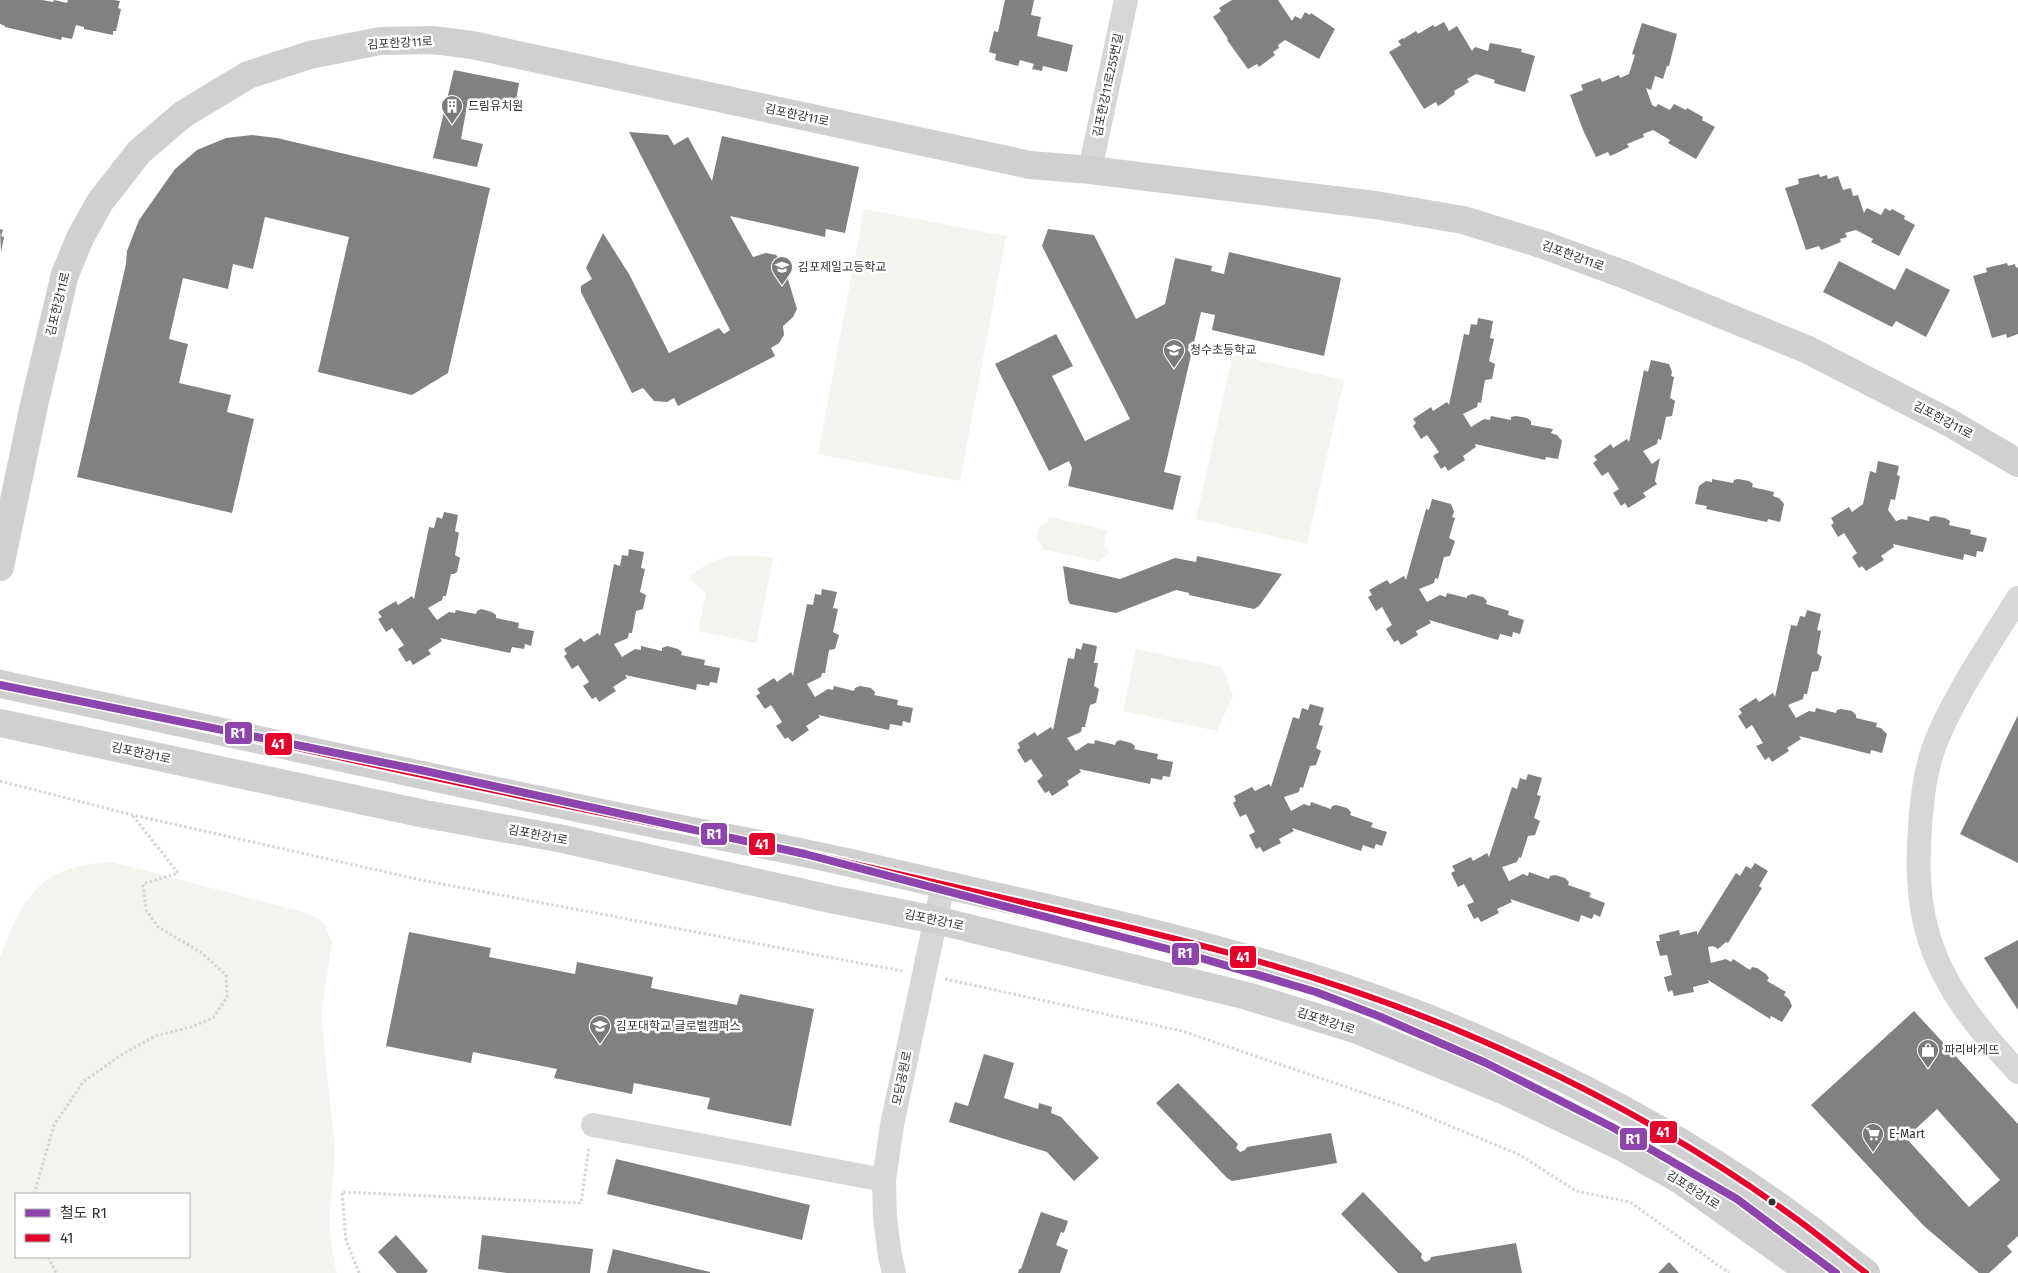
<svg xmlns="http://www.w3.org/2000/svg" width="2018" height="1273" font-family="'Fira Sans','Noto Sans KR',sans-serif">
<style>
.green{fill:#f1f5ed;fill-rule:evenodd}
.building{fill:#818181;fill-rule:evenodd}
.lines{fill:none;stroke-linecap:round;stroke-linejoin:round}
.path{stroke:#d6d6d6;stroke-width:3;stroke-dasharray:2.5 2.5;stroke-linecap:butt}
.street{stroke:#d7d7d7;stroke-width:24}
.secondary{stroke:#d0d0d0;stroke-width:28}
.bus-1-casing{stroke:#fff;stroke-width:10}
.bus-1{stroke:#e4002b;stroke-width:6}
.rail-1-casing{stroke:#fff;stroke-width:11}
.rail-1{stroke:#8e44ad;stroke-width:8}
.bus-dot{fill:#333;stroke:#fff;stroke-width:2}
.labels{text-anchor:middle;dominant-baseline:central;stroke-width:5;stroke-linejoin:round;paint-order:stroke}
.street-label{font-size:12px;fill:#333;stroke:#fff}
.poi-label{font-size:12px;fill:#333;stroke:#fff;text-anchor:start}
.line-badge{stroke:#fff;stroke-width:2}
.badge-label{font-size:14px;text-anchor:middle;font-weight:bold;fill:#fff}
</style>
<rect width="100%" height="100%" fill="#fff"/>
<g class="green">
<polygon points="864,209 1006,236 960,481 818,454"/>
<polygon points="1233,354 1344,380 1307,544 1196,519"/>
<path d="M1049,517L1107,530L1104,546L1108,549L1109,553L1106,557L1101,558V562L1042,549L1043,546L1037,541C1036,530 1038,526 1048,522Z"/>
<path d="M731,556H760L773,558L756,643L698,631L706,593L689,578C701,566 714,560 731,556Z"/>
<polygon points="1136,649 1222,667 1233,695 1217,731 1123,711"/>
<path d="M112,862L303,912L316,917L324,923L332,943L321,1014L335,1150C335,1171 331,1190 330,1211C329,1232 332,1253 337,1273H0V958C23,896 40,865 112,862ZM16,1194H189V1257H16Z"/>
</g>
<g class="building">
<polygon points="0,0 42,0 53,2 54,0 67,3 68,0 114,0 120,1 118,8 121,9 116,31 113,31 113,35 84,29 84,27 76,25 72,39 62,37 61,40 5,27 5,26 0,24"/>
<polygon points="1005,0 1034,0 1031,15 1041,17 1037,36 1073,45 1067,72 1043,66 1042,71 1032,69 1034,64 1020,60 1018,66 995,60 996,54 989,52 994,31 998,32"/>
<polygon points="1232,0 1278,0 1292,21 1295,16 1301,19 1305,12 1310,15 1311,13 1335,29 1319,59 1285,40 1278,45 1279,48 1273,52 1275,55 1259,67 1257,64 1248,69 1227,40 1228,39 1213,17 1221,11 1219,8"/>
<polygon points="1444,22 1449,31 1457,26 1472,51 1475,47 1488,51 1490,43 1522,49 1521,52 1535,56 1525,92 1494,83 1495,80 1476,74 1467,79 1469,82 1454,91 1455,94 1443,103 1438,106 1436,102 1424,109 1389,52 1401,45 1398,41 1403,38 1403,39 1416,31 1418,34 1433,25 1435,27"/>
<polygon points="1642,23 1677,34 1669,66 1667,66 1663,79 1655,76 1651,90 1646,88 1652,105 1656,107 1658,104 1670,110 1674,104 1686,110 1687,108 1703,117 1702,120 1715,127 1696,159 1668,143 1670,140 1653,130 1643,134 1644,137 1627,144 1629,147 1615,154 1610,156 1608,152 1596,157 1583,130 1570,95 1583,90 1581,85 1586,83 1600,78 1602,82 1619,75 1620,78 1629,74 1635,55 1632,54"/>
<polygon points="454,70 519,83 514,111 468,100 461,139 483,144 477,167 433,158"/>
<polygon points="629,132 668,135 674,145 688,137 712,181 722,136 859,167 845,233 826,229 825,237 730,216 753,257 766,253 776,255 783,263 797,309 793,317 783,326 784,335 779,343 771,348 775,356 678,406 674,398 667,402 654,401 643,388 632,393 581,292 581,286 592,279 586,268 603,233 629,274 669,353 719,328 724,334 730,330"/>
<polygon points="252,135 277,138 490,188 448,373 412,395 318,372 349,237 265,217 253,269 233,264 228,289 183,278 169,339 188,344 179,383 231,395 227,412 254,419 232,513 77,477 126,264 127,251 139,220 175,169 197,150 226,138"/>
<polygon points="1819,174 1820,177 1827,175 1828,179 1838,176 1843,190 1851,188 1853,196 1858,195 1864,213 1867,208 1881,215 1885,208 1890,211 1892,209 1905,216 1904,219 1915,225 1899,256 1871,242 1873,239 1856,230 1845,233 1847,237 1840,239 1841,242 1821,250 1819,246 1806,250 1785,188 1799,184 1798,179"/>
<polygon points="0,229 3,230 1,236 4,237 1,252"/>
<polygon points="1048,229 1094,235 1136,319 1165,304 1175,258 1212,266 1211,271 1224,274 1229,252 1341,278 1324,356 1212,330 1215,315 1201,312 1164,472 1181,476 1173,510 1068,486 1072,468 1069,461 1049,471 995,364 1056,334 1073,366 1052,376 1085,441 1130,419 1042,246"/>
<polygon points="1839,261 1895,290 1906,268 1950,290 1926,337 1896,321 1892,327 1823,292"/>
<polygon points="2007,263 2008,266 2015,264 2016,268 2018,267 2018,334 2007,338 2006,334 1992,338 1973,276 1987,272 1986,268"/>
<polygon points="1478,318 1493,321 1490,338 1494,339 1489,361 1495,364 1492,379 1485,380 1481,403 1478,402 1477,407 1463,414 1471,427 1484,419 1490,420 1491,416 1511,420 1511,417 1516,416 1527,418 1531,421 1531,425 1553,429 1551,433 1557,435 1562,441 1558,459 1546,457 1545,460 1475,444 1476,447 1463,456 1465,460 1448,471 1445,466 1441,469 1433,456 1439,452 1427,435 1421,439 1413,426 1416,423 1413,419 1431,407 1433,411 1447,402 1449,405 1464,334 1469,335 1471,324 1477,325"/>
<polygon points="1651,360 1669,364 1672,372 1671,376 1674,377 1670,398 1675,401 1672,416 1666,417 1661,440 1658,439 1657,444 1643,451 1652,464 1660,458 1655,481 1657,484 1643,493 1646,497 1628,508 1625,503 1621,506 1613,493 1619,489 1608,472 1602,476 1593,463 1597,460 1594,456 1611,444 1613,448 1627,439 1629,442 1644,370 1648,372"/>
<polygon points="1878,461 1899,466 1897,475 1900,476 1895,500 1891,499 1888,510 1896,521 1902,519 1907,520 1908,516 1929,521 1930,517 1934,516 1945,518 1950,521 1949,525 1971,530 1970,534 1987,538 1983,552 1977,551 1976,557 1964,554 1963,560 1893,544 1894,547 1881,556 1884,560 1866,571 1862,566 1859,568 1852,557 1857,553 1844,533 1838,537 1831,525 1834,523 1831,518 1849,507 1852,512 1863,504 1870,471 1876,473"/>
<polygon points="1712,479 1733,483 1734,480 1738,479 1749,481 1753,484 1752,487 1774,492 1773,496 1779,498 1784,504 1780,522 1768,519 1767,522 1706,509 1707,506 1695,504 1699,486 1706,481 1712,482"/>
<polygon points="1432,499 1451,504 1454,512 1452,517 1455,518 1449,538 1455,541 1450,556 1444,557 1438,579 1435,578 1434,583 1419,589 1427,602 1440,595 1446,597 1447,593 1467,598 1467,596 1472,594 1483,597 1487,601 1486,604 1509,611 1508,615 1524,620 1520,634 1513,632 1512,637 1500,634 1498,640 1429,620 1431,623 1416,631 1418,635 1401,645 1398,640 1394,642 1386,629 1392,625 1382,607 1376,611 1368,597 1372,595 1369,590 1387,580 1390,584 1404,576 1406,580 1426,509 1429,510"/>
<polygon points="444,512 458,515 455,531 459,533 455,555 460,558 457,572 454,574 451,574 446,596 443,596 442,600 428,608 437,620 449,612 455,613 456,610 476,614 477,611 481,609 492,612 496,615 496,618 519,623 518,628 534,631 531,646 525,644 524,649 512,647 510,653 440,638 442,641 428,650 431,654 413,665 410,660 406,662 398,649 404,645 392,628 386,632 378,619 382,617 378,612 396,601 398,605 412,596 414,599 429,527 434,528 437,517 442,519"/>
<polygon points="629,549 644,552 641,568 645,569 640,592 646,595 643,609 636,611 632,633 629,633 628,638 614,644 622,657 635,649 641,650 641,646 662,651 662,648 667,646 678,649 682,652 681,655 705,660 704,665 720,668 717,683 710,682 709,686 697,684 696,690 625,675 627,678 613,687 616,691 599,702 596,697 592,699 583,686 589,682 578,665 572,669 564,656 567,654 564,649 581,638 584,642 598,633 600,636 614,564 620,566 622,555 628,556"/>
<polygon points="1197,556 1282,574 1259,606 1254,609 1189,595 1189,593 1176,590 1116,613 1070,604 1068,600 1063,566 1120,579 1175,558 1196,562"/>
<polygon points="822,589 837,592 833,608 838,609 833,632 839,635 835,649 829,650 825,673 822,673 821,677 807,684 815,697 828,689 833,690 834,686 854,691 855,688 860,686 871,688 875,692 874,695 898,700 897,705 913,708 910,723 903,721 902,726 890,724 889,730 818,715 820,717 806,726 809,730 792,742 788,737 785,739 776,726 782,722 771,705 765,709 756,696 760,693 757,689 774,678 777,682 791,672 793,676 807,604 813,605 815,594 821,595"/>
<polygon points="1807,610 1821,614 1817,630 1821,631 1817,653 1822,657 1818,671 1812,672 1807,694 1804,694 1803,699 1788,705 1796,718 1809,711 1815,712 1816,708 1836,713 1837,710 1841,709 1852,711 1856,715 1856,718 1877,723 1876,727 1881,728 1887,734 1882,753 1871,750 1870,754 1799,736 1801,739 1787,748 1789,751 1772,762 1769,757 1765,760 1756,746 1763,743 1752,725 1746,729 1738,716 1742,713 1739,709 1756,698 1759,702 1773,693 1775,697 1791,625 1797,626 1800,616 1805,617"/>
<polygon points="1083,643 1097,646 1094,663 1098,663 1094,686 1099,689 1096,703 1090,705 1085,727 1082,727 1081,732 1067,738 1076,751 1088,743 1094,744 1095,740 1115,745 1116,742 1120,740 1131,743 1135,746 1134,749 1158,754 1157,759 1173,762 1170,777 1163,776 1162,780 1151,778 1150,784 1079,769 1081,772 1067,781 1069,785 1052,796 1049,791 1045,793 1037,781 1043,776 1031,759 1025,763 1017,750 1020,748 1018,743 1035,732 1037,736 1051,727 1053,730 1068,658 1074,659 1076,648 1081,650"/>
<polygon points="1310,704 1324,708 1319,725 1323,726 1316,748 1321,751 1316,765 1310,766 1303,788 1300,787 1299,792 1284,797 1291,811 1304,804 1310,806 1311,802 1331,809 1332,806 1336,805 1347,808 1351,812 1350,815 1373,823 1371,827 1387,832 1382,846 1376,844 1374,849 1363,845 1361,851 1292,828 1294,831 1279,839 1281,843 1263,852 1260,847 1256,849 1249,835 1255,832 1246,814 1240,817 1233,803 1236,801 1234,796 1252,787 1255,791 1269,784 1271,787 1293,717 1299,719 1302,708 1308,710"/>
<polygon points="2018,715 2018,863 1960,834"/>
<polygon points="1528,774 1542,778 1537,795 1541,796 1534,818 1540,821 1535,835 1528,836 1521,858 1519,857 1517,862 1502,867 1509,881 1523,874 1528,876 1529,872 1549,879 1550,876 1555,875 1565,878 1569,882 1568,885 1591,893 1589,897 1605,903 1600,917 1594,914 1592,919 1581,915 1579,922 1510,899 1512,902 1497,909 1499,913 1481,922 1478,917 1474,919 1467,905 1474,902 1464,884 1458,887 1451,873 1455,871 1452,866 1471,857 1473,861 1487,853 1489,857 1512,787 1517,789 1520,778 1526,780"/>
<polygon points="1755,863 1768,871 1759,886 1762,888 1728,943 1726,942 1718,949 1713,946 1708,947 1711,963 1726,959 1731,962 1733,959 1750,970 1752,967 1757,968 1766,974 1769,978 1767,981 1786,992 1784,995 1789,999 1792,1006 1782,1022 1771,1016 1770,1019 1708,980 1709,983 1693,987 1694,992 1674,996 1672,990 1668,992 1664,977 1672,975 1667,955 1660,956 1656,941 1660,941 1659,935 1679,930 1680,935 1697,931 1697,935 1736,873 1740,876 1746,866 1751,869"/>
<polygon points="409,932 491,948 489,957 575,974 577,962 653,977 651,988 737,1005 740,994 814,1009 791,1126 707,1109 710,1098 634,1083 632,1094 554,1078 557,1069 473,1052 471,1063 386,1046"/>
<polygon points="2018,940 2018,1010 1984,958"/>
<path d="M1914,1011L2018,1124V1236L2007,1246L2012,1252L1989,1273H1979L1924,1226L1811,1105ZM1937,1109L2000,1180L1969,1207L1906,1138Z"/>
<polygon points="984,1054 1014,1063 1004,1098 1038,1109 1039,1103 1052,1107 1051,1113 1061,1117 1099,1158 1074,1181 1047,1152 949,1122 955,1102 968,1106"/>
<polygon points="1178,1083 1238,1144 1236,1148 1240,1152 1245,1150 1247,1147 1331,1133 1337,1163 1232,1181 1227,1178 1156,1103"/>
<polygon points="616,1159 810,1205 802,1240 607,1194"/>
<polygon points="1363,1192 1422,1254 1421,1258 1425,1262 1430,1260 1431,1257 1516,1243 1522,1273 1398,1273 1341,1214"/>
<polygon points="1041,1212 1068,1221 1064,1233 1061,1232 1056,1245 1068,1250 1060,1273 1018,1273 1019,1269 1021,1269"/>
<polygon points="396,1235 428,1271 426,1273 397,1273 378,1252"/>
<polygon points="482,1235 593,1249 590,1273 507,1273 478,1269"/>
<polygon points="613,1249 710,1272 710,1273 607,1273"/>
<polygon points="1669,1262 1679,1273 1658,1273"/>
</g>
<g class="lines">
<g class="path">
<polyline points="0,781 133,815 426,881 902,971"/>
<polyline points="945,979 1182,1031 1402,1106 1520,1155 1576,1191 1630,1202 1729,1273"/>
<polyline points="34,1194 54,1125 83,1082 121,1055 155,1036 191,1027 213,1018 227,997 226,975 202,953 158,927 146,910 143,884 178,873 133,816"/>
<polyline points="48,1257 56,1273"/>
<polyline points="359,1273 346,1240 342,1192 581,1203 589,1147"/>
</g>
<g class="street">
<polyline points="1090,170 1126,0"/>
<path d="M2018,598C1991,642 1961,685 1940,732C1926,763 1922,795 1920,828C1917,866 1918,905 1930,941C1946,991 1983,1035 2018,1072"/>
<polyline points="593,1125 884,1180"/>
<polyline points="894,1273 890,1256 885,1218 884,1180 892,1125 943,885"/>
</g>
<g class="secondary">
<polyline points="0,567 34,405 65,274 80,238 100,202 139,152 182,115 248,75 310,55 380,41 433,40 472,45 1030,165 1090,170 1375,205 1463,220 1544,245 1623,274 1806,349 1950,423 2018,463"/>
<path d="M0,684C217,730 433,779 651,823C716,836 781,847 846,862C891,872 936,883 981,893C1152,931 1324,971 1485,1042C1592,1089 1701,1149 1795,1218C1819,1235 1842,1255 1866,1273"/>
<polyline points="0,723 425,814 563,839 835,900 936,920 1247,996 1355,1029 1505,1091 1622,1147 1682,1181 1811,1273"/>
</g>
<g class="bus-1-casing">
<path id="bus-1" d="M0,684C217,730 433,779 651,823C716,836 781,847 846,862C891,872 936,883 981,893C1152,931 1324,971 1485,1042C1592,1089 1701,1149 1795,1218C1819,1235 1842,1255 1866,1273"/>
</g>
<use href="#bus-1" class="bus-1"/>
<g class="rail-1-casing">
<polyline id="rail-1" points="0,685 425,771 805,854 1187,954 1316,992 1381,1017 1486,1063 1612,1127 1737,1199 1836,1273"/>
</g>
<use href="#rail-1" class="rail-1"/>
</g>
<defs>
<g id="building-pin" transform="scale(1.125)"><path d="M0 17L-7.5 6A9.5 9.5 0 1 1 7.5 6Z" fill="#7a7a7a" stroke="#fff"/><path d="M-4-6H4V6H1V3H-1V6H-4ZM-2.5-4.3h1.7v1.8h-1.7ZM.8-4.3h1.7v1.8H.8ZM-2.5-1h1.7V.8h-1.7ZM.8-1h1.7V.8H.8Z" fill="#fff"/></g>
<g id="school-pin" transform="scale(1.125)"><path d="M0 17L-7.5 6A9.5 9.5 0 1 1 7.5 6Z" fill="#7a7a7a" stroke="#fff"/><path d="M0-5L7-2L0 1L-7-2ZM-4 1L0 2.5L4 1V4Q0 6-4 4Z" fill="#fff"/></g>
<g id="university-pin" transform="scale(1.125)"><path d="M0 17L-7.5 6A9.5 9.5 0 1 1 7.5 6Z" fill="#7a7a7a" stroke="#fff"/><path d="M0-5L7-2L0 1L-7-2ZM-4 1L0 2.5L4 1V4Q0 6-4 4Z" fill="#fff"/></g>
<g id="shop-pin" transform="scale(1.125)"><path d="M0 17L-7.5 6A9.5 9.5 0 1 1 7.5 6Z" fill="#7a7a7a" stroke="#fff"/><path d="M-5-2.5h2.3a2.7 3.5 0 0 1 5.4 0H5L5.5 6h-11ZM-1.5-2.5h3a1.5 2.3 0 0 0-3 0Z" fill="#fff"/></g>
<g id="supermarket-pin" transform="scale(1.125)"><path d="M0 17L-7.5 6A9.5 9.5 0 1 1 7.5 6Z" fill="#7a7a7a" stroke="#fff"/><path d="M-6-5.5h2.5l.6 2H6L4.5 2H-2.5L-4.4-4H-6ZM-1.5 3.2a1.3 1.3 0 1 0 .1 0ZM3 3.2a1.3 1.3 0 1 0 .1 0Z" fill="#fff"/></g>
</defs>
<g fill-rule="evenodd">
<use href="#building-pin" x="452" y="106"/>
<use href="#school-pin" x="782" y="267"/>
<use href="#school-pin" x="1174" y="350"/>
<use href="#university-pin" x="600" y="1026"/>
<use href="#shop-pin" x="1928" y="1050"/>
<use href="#supermarket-pin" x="1873" y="1134"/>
</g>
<circle class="bus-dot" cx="1772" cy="1202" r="4.5"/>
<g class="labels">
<g class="street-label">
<text transform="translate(400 43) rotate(-3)">김포한강11로</text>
<text transform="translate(1108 85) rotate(-78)">김포한강11로255번길</text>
<text transform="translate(797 115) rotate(12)">김포한강11로</text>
<text transform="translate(1573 256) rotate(20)">김포한강11로</text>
<text transform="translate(58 304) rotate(-76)">김포한강11로</text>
<text transform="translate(1943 420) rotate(28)">김포한강11로</text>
<text transform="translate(141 753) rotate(12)">김포한강1로</text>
<text transform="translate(538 835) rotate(11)">김포한강1로</text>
<text transform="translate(934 920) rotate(12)">김포한강1로</text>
<text transform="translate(1326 1021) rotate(18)">김포한강1로</text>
<text transform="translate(902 1078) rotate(-78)">모담공원로</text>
<text transform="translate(1693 1190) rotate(33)">김포한강1로</text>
</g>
<g class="poi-label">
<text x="468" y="106">드림유치원</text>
<text x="798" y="267">김포제일고등학교</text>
<text x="1190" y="350">청수초등학교</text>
<text x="616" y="1026">김포대학교 글로벌캠퍼스</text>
<text x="1944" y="1050">파리바게뜨</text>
<text x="1889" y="1134">E-Mart</text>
</g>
</g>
<g class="line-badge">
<rect x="224" y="721" width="29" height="24" rx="5" fill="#8e44ad"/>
<rect x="264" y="732" width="29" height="24" rx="5" fill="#e4002b"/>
<rect x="700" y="822" width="28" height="24" rx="5" fill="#8e44ad"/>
<rect x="748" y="832" width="28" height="24" rx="5" fill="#e4002b"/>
<rect x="1171" y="942" width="29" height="24" rx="5" fill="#8e44ad"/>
<rect x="1229" y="945" width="28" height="24" rx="5" fill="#e4002b"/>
<rect x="1649" y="1120" width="29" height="24" rx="5" fill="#e4002b"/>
<rect x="1619" y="1127" width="29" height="24" rx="5" fill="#8e44ad"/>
</g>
<g class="badge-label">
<text x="238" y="738">R1</text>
<text x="278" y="749">41</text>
<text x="714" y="839">R1</text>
<text x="762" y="849">41</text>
<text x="1185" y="958">R1</text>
<text x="1243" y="962">41</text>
<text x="1663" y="1137">41</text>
<text x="1633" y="1144">R1</text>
</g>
<rect x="15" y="1193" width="175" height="65" fill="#ffffff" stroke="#adadad"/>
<rect x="25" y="1209" width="25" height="8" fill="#8e44ad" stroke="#adadad"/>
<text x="60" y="1218" font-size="15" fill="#333333">철도 R1</text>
<rect x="25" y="1234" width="25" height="8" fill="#e4002b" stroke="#adadad"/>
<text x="60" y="1243" font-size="15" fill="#333333">41</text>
</svg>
